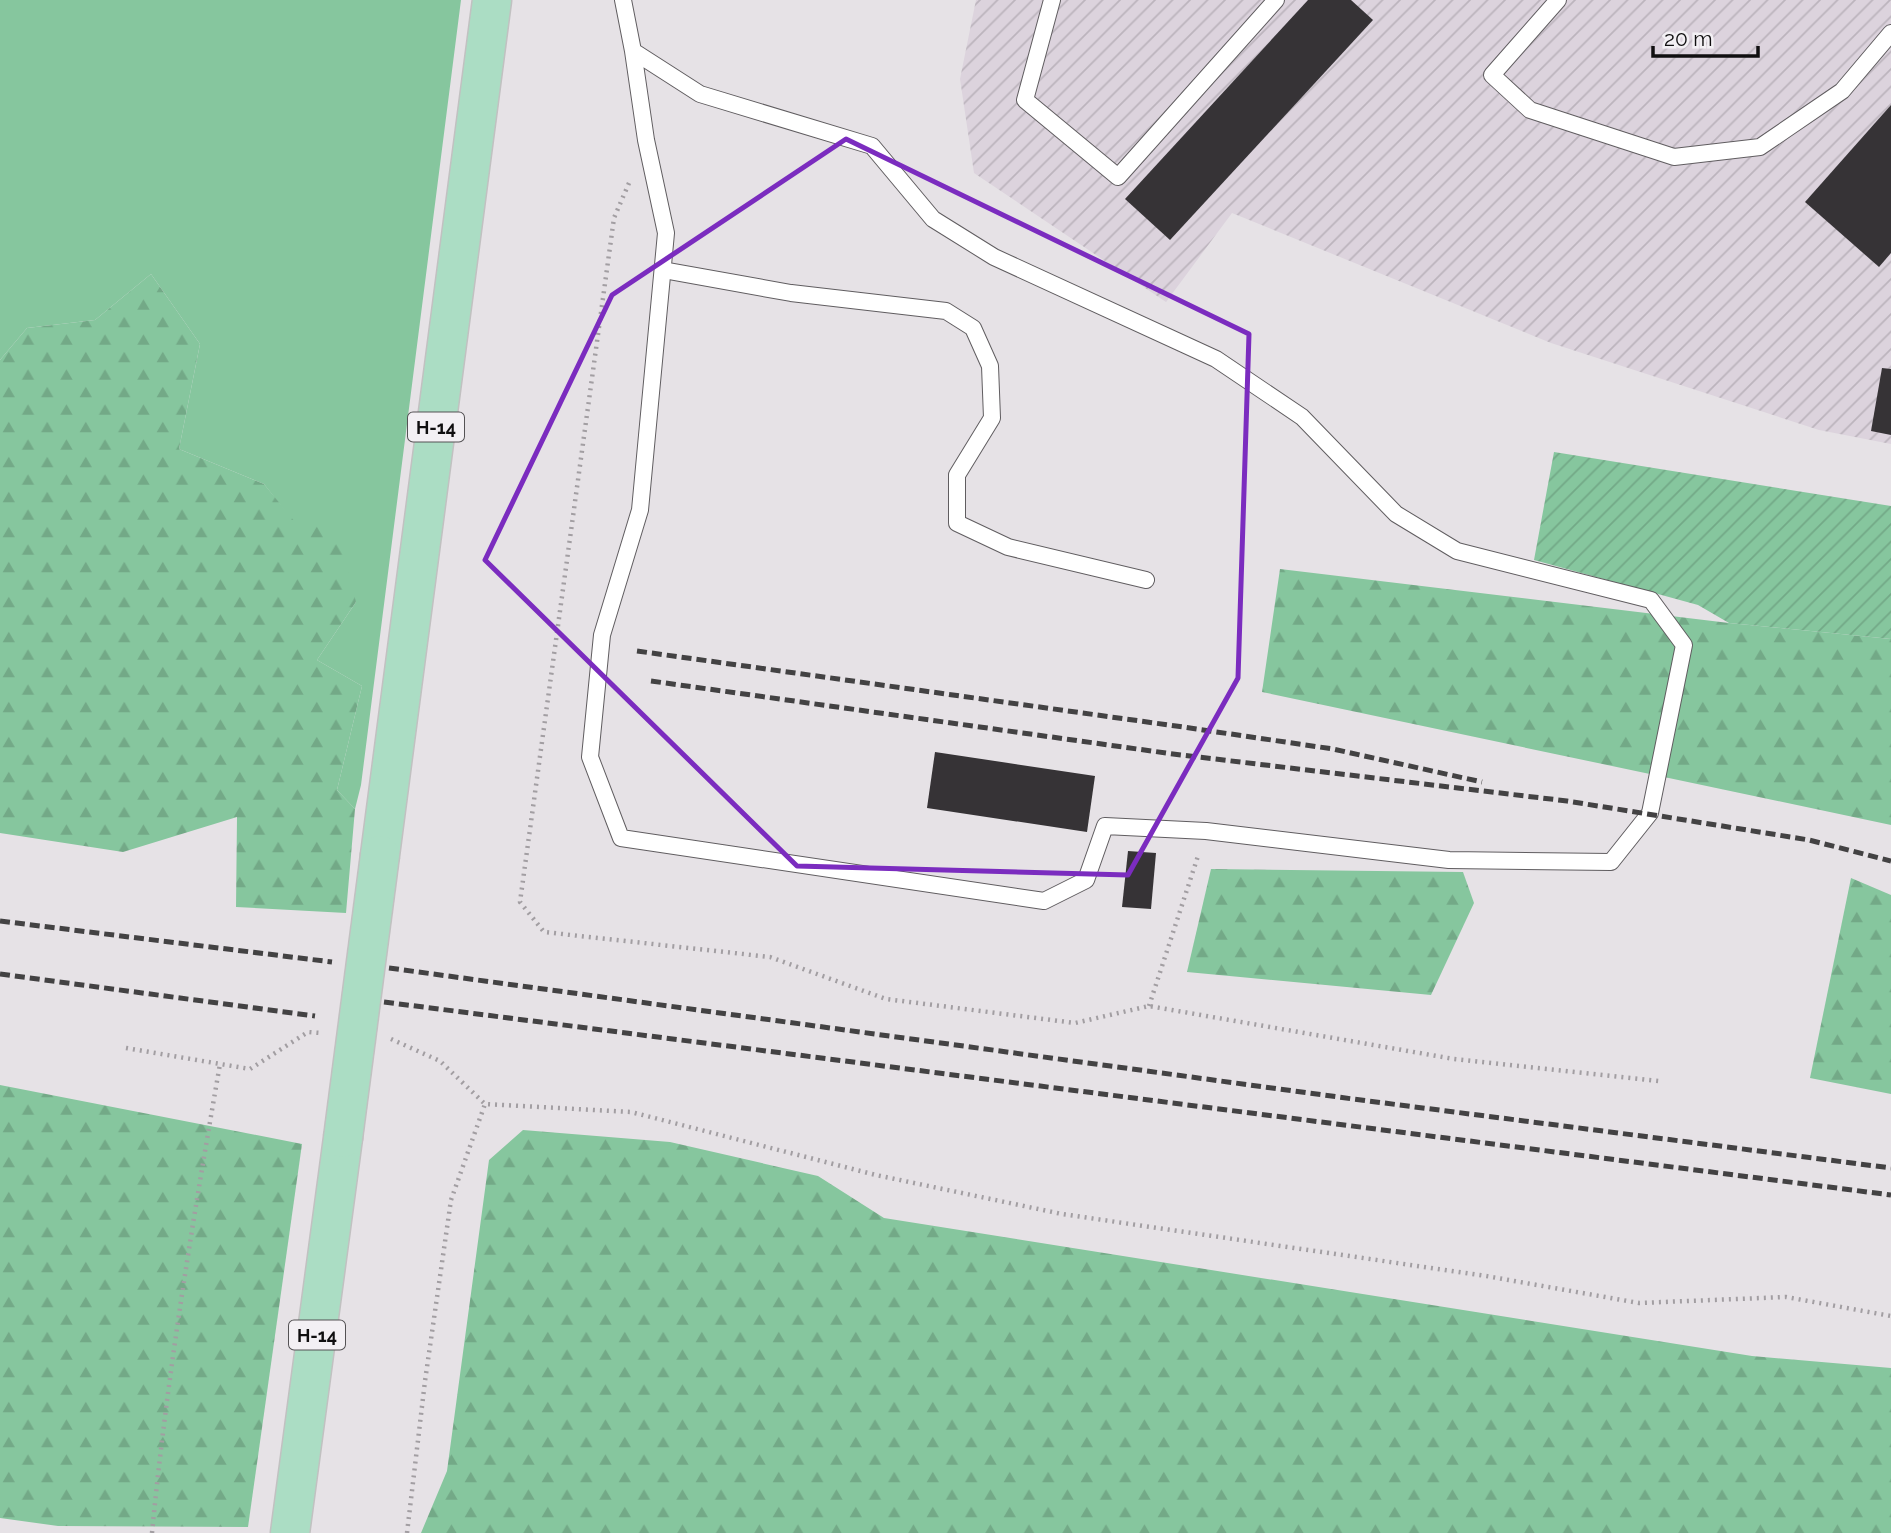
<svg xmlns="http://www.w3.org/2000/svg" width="1891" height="1533" font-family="Raleway,sans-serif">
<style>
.industrial{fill:url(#industrial-furrows)}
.grass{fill:#86c69e}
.forest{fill:url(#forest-firs)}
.garden{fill:url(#garden-furrows)}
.building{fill:#363336}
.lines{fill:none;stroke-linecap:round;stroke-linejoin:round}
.service-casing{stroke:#605d60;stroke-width:18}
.primary-casing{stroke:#c1c1c1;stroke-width:41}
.path{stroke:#a29ea2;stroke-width:4.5;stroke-dasharray:2 5;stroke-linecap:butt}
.service{stroke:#fff;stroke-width:16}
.primary{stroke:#abddc4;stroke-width:38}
.rail{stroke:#434243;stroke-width:5;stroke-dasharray:10 5;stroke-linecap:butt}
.primary-bridge-casing{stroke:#c1c1c1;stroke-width:41;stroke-linecap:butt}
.primary-bridge{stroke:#abddc4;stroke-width:38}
.marked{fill:none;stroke:#7b2cbf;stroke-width:5;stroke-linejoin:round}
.labels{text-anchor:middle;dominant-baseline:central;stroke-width:7;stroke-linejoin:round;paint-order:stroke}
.shield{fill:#f3f0f4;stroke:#545254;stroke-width:2}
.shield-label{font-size:18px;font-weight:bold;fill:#100f10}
</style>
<defs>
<pattern id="industrial-furrows" width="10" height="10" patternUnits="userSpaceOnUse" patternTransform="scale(1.75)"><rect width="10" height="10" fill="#dcd3dd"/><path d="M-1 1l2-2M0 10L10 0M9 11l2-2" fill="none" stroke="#bcb4bd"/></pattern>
<pattern id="forest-firs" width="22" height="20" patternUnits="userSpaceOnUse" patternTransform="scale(1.75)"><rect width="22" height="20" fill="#86c69e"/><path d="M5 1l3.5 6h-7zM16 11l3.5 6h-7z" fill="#73a987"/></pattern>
<pattern id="garden-furrows" width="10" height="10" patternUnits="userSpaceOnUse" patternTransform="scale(1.75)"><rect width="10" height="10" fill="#86c69e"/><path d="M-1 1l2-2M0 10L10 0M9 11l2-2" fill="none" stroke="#73a987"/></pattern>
</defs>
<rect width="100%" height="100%" fill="#e6e2e6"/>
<polygon class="industrial" points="976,0 1891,0 1891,444 1819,430 1551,343 1232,213 1166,302 974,173 960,79"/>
<polygon class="grass" points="0,0 461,0 361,785 355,809 337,790 362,686 317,660 356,602 264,484 179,449 200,344 151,274 95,320 27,328 0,360"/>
<g class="forest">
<polygon points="151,274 200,344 179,449 264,484 295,522 337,527 356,602 317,660 362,686 337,790 355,809 346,913 236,907 237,817 123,852 0,833 0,360 27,328 95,320"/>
<polygon points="1280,569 1729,623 1891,639 1891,825 1262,692"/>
<polygon points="1211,869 1463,872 1474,903 1431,995 1187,972"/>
<polygon points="1851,878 1891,895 1891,1094 1810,1078"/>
<polygon points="0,1085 302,1144 248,1527 58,1526 0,1518"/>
<polygon points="523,1130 670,1142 818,1176 884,1218 1752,1356 1891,1368 1891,1533 421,1533 447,1471 489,1160"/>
</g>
<polygon class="garden" points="1554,452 1891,506 1891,639 1729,623 1698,605 1534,560"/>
<g class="building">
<polygon points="1308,0 1351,0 1373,20 1170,240 1125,199"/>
<polygon points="1891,105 1891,253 1879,267 1805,202"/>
<polygon points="1882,368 1891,369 1891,435 1871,431"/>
<polygon points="935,752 1095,776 1087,832 927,808"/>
<polygon points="1128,851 1156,853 1151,909 1122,907"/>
</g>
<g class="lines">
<g class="service-casing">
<g id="service">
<polyline points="623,0 633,51 700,94 872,146 933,219 994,257 1216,359 1302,417 1396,514 1457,551 1651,600 1684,645 1650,813 1611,862 1449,860 1206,831 1105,826 1086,880 1044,901 621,838 590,757 602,635 640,510 666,233 646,140 633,51"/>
<polyline points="1052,0 1025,100 1118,177 1276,0"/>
<polyline points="1558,0 1492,75 1530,110 1674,157 1760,147 1842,91 1891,33"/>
<polyline points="663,270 791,293 946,311 973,328 990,366 992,418 957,475 957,523 1008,547 1146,580"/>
</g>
</g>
<g class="primary-casing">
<g id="primary">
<polyline points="380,855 492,0"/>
<polyline points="290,1533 343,1138"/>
</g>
</g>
<g class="path">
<polyline points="629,183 614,218 520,902 544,932 770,957 886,999 1075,1023 1149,1006 1454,1059 1659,1081"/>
<polyline points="1149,1006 1198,856"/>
<polyline points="391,1039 440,1061 485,1104 631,1112 876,1175 1062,1214 1486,1276 1639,1303 1786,1297 1891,1316"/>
<polyline points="126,1048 250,1069 308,1032 320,1033"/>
<path d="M152,1533C167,1376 193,1219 220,1064"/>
<polyline points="407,1533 425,1381 451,1200 485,1104"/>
</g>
<use href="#service" class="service"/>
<use href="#primary" class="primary"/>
<g class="rail">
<polyline points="637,651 1176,726 1333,749 1482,782"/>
<polyline points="651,681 1173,754 1567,801 1809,840 1891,861"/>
<polyline points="0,921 332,962"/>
<polyline points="389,968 1353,1099 1891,1168"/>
<polyline points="0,974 315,1016"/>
<polyline points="384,1002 1891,1195"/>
</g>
<g class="primary-bridge-casing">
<polyline id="primary-bridge" points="343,1138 380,855"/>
</g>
<use href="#primary-bridge" class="primary-bridge"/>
</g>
<path class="marked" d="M846,139L1249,334L1238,678L1128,875L797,866L485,560L612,295Z"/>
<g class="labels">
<g class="shield">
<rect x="408" y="412.5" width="56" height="29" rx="5"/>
<rect x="289" y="1320.5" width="56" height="29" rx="5"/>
</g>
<g class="shield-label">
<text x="436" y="427">Н-14</text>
<text x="317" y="1335">Н-14</text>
</g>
</g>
<path d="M1653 46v10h105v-10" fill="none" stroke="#100f10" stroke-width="3.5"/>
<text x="1664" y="46" font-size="21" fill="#100f10" stroke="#f3f0f4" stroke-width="5" paint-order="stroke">20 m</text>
</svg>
